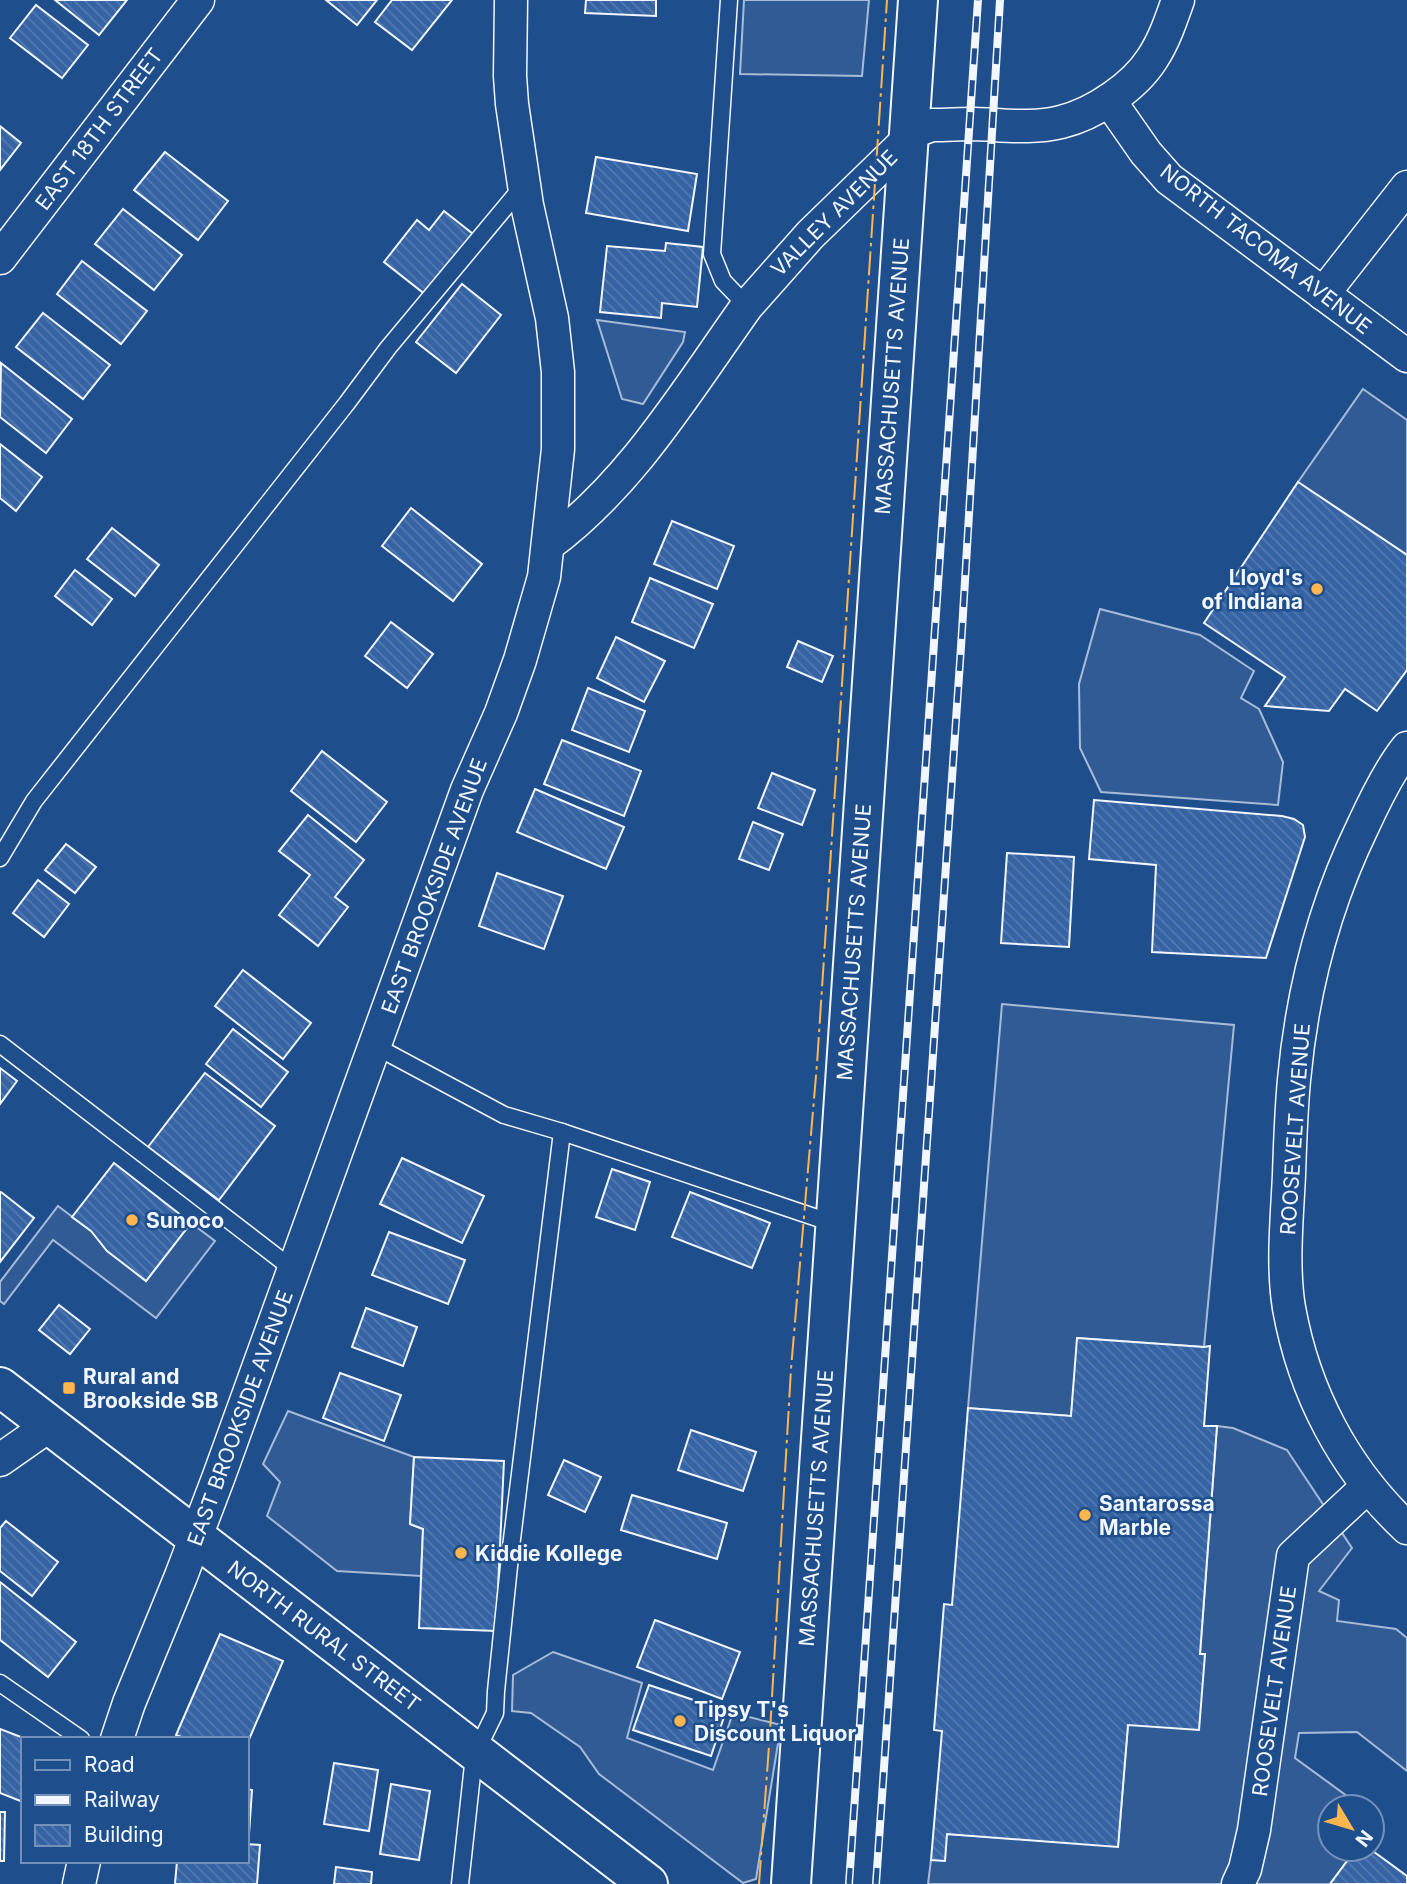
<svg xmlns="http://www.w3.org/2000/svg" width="1407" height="1884" font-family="Inter,sans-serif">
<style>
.parking{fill:#305b95;stroke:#a8bbd7;stroke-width:2}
.building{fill:url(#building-back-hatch);stroke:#f2f6ff;stroke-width:2}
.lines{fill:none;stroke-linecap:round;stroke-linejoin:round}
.service-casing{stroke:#f2f6ff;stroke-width:19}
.minor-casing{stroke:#f2f6ff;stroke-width:35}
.tertiary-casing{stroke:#f2f6ff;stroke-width:42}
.secondary-casing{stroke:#f2f6ff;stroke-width:42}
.service{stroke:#1f4e8c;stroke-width:16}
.minor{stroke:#1f4e8c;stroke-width:32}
.tertiary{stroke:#1f4e8c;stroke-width:38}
.secondary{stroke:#1f4e8c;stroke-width:38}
.rail-casing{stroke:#f2f6ff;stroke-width:8}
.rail{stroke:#1f4e8c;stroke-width:5;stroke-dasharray:16;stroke-linecap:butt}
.power{stroke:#ffb74d;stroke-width:2;stroke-dasharray:24 5 3.5 5;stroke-linecap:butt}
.poi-dot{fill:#ffb74d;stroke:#1f4e8c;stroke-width:2.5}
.labels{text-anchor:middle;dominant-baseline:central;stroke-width:5;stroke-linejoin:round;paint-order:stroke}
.street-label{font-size:21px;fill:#f2f6ff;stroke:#1f4e8c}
.poi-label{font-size:21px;font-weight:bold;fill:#f2f6ff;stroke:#1f4e8c;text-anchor:start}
</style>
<defs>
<pattern id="building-back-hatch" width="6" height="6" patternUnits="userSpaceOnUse" patternTransform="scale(1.75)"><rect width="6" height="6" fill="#3563a3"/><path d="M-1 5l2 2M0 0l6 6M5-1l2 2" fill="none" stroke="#537ab1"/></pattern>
</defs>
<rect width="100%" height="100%" fill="#1f4e8c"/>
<g class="parking">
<polygon points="744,0 869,0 862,76 740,74"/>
<polygon points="597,320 685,332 683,342 643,404 622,399"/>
<polygon points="1363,389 1407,420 1407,555 1298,482"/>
<polygon points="1100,609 1200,635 1254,671 1241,698 1259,709 1283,762 1278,805 1101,792 1080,748 1079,684"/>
<polygon points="1002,1004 1234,1025 1204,1347 1078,1338 1071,1416 968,1408"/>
<polygon points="58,1206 91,1231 146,1281 191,1223 215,1241 156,1318 53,1240 4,1304 0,1301 0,1282"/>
<polygon points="288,1411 414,1457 410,1524 423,1529 421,1576 337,1571 267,1516 280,1482 263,1464"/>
<polygon points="1217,1426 1233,1428 1287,1450 1352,1548 1319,1591 1339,1600 1337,1621 1396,1629 1407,1638 1407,1771 1357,1732 1299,1733 1295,1758 1362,1807 1330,1807 1330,1849 1356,1849 1330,1884 928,1884 931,1860 947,1834 1118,1846 1128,1725 1200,1654"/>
<polygon points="553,1652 642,1683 627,1738 713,1770 733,1713 781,1725 756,1879 743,1883 599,1774 580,1747 531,1713 512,1711 513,1675"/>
</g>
<g class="building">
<polygon points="55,0 127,0 99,35"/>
<polygon points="326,0 377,0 357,25"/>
<polygon points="392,0 452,0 412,50 375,22"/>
<polygon points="586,0 656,0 656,16 585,13"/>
<polygon points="36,5 88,45 62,78 10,38"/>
<polygon points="0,126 21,143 0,170"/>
<polygon points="165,152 228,201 198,240 134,190"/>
<polygon points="596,157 697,174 688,231 586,213"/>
<polygon points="123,209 182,255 154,290 95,244"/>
<polygon points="444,211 473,234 426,295 384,262 417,220 429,230"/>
<polygon points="666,243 703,247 697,307 662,303 661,318 600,312 607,246 665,251"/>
<polygon points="82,261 147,311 121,344 57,294"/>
<polygon points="462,284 501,315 456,373 416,342"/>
<polygon points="43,313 110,365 83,399 16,347"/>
<polygon points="1,363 72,419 46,453 0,417"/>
<polygon points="0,444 42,477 16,511 0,498"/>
<polygon points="1298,482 1407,555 1407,670 1377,711 1345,689 1329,711 1265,706 1285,677 1204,623"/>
<polygon points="411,508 482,564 453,601 382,546"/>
<polygon points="672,521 734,546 717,589 654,564"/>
<polygon points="112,528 159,565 135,596 87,559"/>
<polygon points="75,570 112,599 92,625 55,596"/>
<polygon points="650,578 713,604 694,648 632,622"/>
<polygon points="391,622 433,654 407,688 365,656"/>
<polygon points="616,637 665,661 644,702 597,678"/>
<polygon points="798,641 833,656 822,682 787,667"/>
<polygon points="588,688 645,711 629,752 572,730"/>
<polygon points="562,740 641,771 624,816 544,784"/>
<polygon points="322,751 387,802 356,842 291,791"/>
<polygon points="772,773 815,790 802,825 758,808"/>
<polygon points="535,789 624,827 606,869 517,832"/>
<polygon points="1094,800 1282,816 1294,819 1303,825 1305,837 1266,958 1152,952 1156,865 1089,859"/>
<polygon points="308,815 364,860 335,897 348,907 318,946 279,915 310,875 279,851"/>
<polygon points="753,822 783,834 769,870 739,859"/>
<polygon points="66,844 96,867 75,893 45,870"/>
<polygon points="1007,853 1074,857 1069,947 1001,943"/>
<polygon points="497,873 563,896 544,949 479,926"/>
<polygon points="38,880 69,904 44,937 13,913"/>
<polygon points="243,970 311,1023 283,1059 215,1006"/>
<polygon points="233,1029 288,1072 261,1107 206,1064"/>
<polygon points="0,1068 17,1081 0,1104"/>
<polygon points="205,1073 275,1126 219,1200 148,1147"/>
<polygon points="402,1158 484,1196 462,1243 380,1204"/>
<polygon points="114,1163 191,1223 146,1281 107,1251 91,1231 72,1217"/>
<polygon points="612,1169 650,1182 635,1230 596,1217"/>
<polygon points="1,1192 34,1218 0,1262 0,1193"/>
<polygon points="690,1192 770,1223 752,1268 672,1237"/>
<polygon points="389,1232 465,1260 448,1304 372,1275"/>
<polygon points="59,1305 90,1329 70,1354 39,1330"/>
<polygon points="366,1308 417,1327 403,1366 352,1347"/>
<polygon points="1077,1338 1204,1347 1210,1346 1204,1426 1217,1426 1200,1654 1205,1654 1199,1730 1128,1725 1118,1847 947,1834 945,1861 931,1860 942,1731 934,1730 944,1604 952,1605 968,1408 1071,1416"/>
<polygon points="340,1373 401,1395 384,1441 323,1418"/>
<polygon points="691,1430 756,1452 743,1491 678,1470"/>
<polygon points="414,1457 504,1461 496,1631 419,1628 423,1529 410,1524"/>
<polygon points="564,1460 601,1477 585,1512 548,1495"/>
<polygon points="632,1495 727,1523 717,1559 621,1530"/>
<polygon points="6,1521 58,1562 32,1596 0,1571 0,1528"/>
<polygon points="0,1582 76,1642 48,1677 0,1640"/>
<polygon points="655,1620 740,1652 722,1699 637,1667"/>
<polygon points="220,1634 283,1661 247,1744 247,1739 186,1739 176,1735"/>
<polygon points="649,1685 726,1711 711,1756 633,1730"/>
<polygon points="0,1729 26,1739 23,1739 23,1802 0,1793"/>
<polygon points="334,1763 378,1770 369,1831 324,1824"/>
<polygon points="391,1784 430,1791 419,1860 380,1854"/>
<polygon points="247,1789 252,1790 249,1834 247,1834"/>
<polygon points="0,1812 5,1812 4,1861 0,1861"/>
<polygon points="247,1844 260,1845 257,1884 175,1884 177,1861 247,1861"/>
<polygon points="1356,1849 1370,1849 1407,1876 1407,1884 1330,1884"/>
<polygon points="336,1867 372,1872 371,1884 334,1884"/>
</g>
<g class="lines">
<g class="service-casing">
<g id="service">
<polyline points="729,0 712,254 723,281 747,306"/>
<polyline points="0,858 34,801 347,403 388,348 523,186"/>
<polyline points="0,1044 294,1270"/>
<polyline points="375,1046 504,1115 562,1132 835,1224"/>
<polyline points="0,1683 81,1739"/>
<polyline points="460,1884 474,1756 495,1713 496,1691 511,1547 562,1132"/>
</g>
</g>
<g class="minor-casing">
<g id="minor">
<polyline points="1109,100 1146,153 1169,179 1407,356"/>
<polyline points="0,258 198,0"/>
<polyline points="1323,294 1407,187"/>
<path d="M548,545C632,483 687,390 747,306L810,235L918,130L932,125C947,125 961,124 975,124C1004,125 1033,129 1061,122C1094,114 1134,87 1152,59C1164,41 1171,20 1178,0"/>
<path d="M1407,748C1390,769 1374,802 1363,826C1324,906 1302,992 1294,1080C1291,1112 1290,1144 1289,1175C1287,1218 1282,1266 1289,1308C1304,1392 1344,1469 1407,1528"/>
<polyline points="0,1460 50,1425"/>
<polyline points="117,1739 129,1703 181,1576 219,1476 467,790 501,713 520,660 544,577 558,449 558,372 552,318 527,205 512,104 510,76 511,0"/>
<polyline points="79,1884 84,1861"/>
<polyline points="1238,1884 1245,1869 1254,1830 1293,1556 1368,1486"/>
</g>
</g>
<g class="tertiary-casing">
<polyline id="tertiary" points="791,1884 918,0"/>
</g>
<g class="secondary-casing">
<polyline id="secondary" points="0,1387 648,1884"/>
</g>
<use href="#service" class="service"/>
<use href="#minor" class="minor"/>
<use href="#tertiary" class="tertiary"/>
<use href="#secondary" class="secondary"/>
<g class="rail-casing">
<g id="rail">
<polyline points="849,1884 978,0"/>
<polyline points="876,1884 961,647 1000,0"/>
</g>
</g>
<use href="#rail" class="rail"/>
<polyline class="power" points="759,1884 770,1732 791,1369 817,1064 887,0"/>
</g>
<g class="poi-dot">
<circle cx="1317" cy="589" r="7"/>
<circle cx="132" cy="1220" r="7"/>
<rect x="62" y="1381" width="14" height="14" rx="3.5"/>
<circle cx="1085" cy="1515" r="7"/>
<circle cx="461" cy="1553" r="7"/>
<circle cx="680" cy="1721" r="7"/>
</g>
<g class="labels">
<g class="street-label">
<text transform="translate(99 129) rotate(-53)">EAST 18TH STREET</text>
<text transform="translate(834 213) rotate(-45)">VALLEY AVENUE</text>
<text transform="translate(1266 249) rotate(38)">NORTH TACOMA AVENUE</text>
<text transform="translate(892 376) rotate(-86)">MASSACHUSETTS AVENUE</text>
<text transform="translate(434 886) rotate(-70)">EAST BROOKSIDE AVENUE</text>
<text transform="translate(854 942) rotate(-86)">MASSACHUSETTS AVENUE</text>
<text transform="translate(1295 1129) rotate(-86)">ROOSEVELT AVENUE</text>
<text transform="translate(240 1418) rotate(-70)">EAST BROOKSIDE AVENUE</text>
<text transform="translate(816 1508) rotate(-86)">MASSACHUSETTS AVENUE</text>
<text transform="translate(324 1636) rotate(37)">NORTH RURAL STREET</text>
<text transform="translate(1274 1691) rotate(-82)">ROOSEVELT AVENUE</text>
</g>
<g class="poi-label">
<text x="1303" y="577" text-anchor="end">Lloyd's<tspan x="1303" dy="24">of Indiana</tspan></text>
<text x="146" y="1220">Sunoco</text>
<text x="83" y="1376">Rural and<tspan x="83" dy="24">Brookside SB</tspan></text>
<text x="1099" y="1503">Santarossa<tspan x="1099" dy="24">Marble</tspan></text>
<text x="475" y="1553">Kiddie Kollege</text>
<text x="694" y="1709">Tipsy T's<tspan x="694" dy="24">Discount Liquor</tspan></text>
</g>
</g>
<rect x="21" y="1737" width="228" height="126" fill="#1f4e8c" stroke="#7391ba" stroke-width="2"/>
<rect x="35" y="1760" width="35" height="10" fill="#1f4e8c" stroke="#7391ba" stroke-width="2"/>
<text x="84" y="1772" font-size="21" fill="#f2f6ff">Road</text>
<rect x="35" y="1795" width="35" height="10" fill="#f2f6ff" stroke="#7391ba" stroke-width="2"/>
<text x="84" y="1807" font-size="21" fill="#f2f6ff">Railway</text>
<rect x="35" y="1825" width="35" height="21" fill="url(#building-back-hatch)" stroke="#7391ba" stroke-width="2"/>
<text x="84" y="1842" font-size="21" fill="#f2f6ff">Building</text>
<g transform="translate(1351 1828) rotate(128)"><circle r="33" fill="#1f4e8c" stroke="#7391ba" stroke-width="2"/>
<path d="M0-5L12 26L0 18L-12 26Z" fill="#ffb74d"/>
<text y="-10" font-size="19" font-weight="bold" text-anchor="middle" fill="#f2f6ff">N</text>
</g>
</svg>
